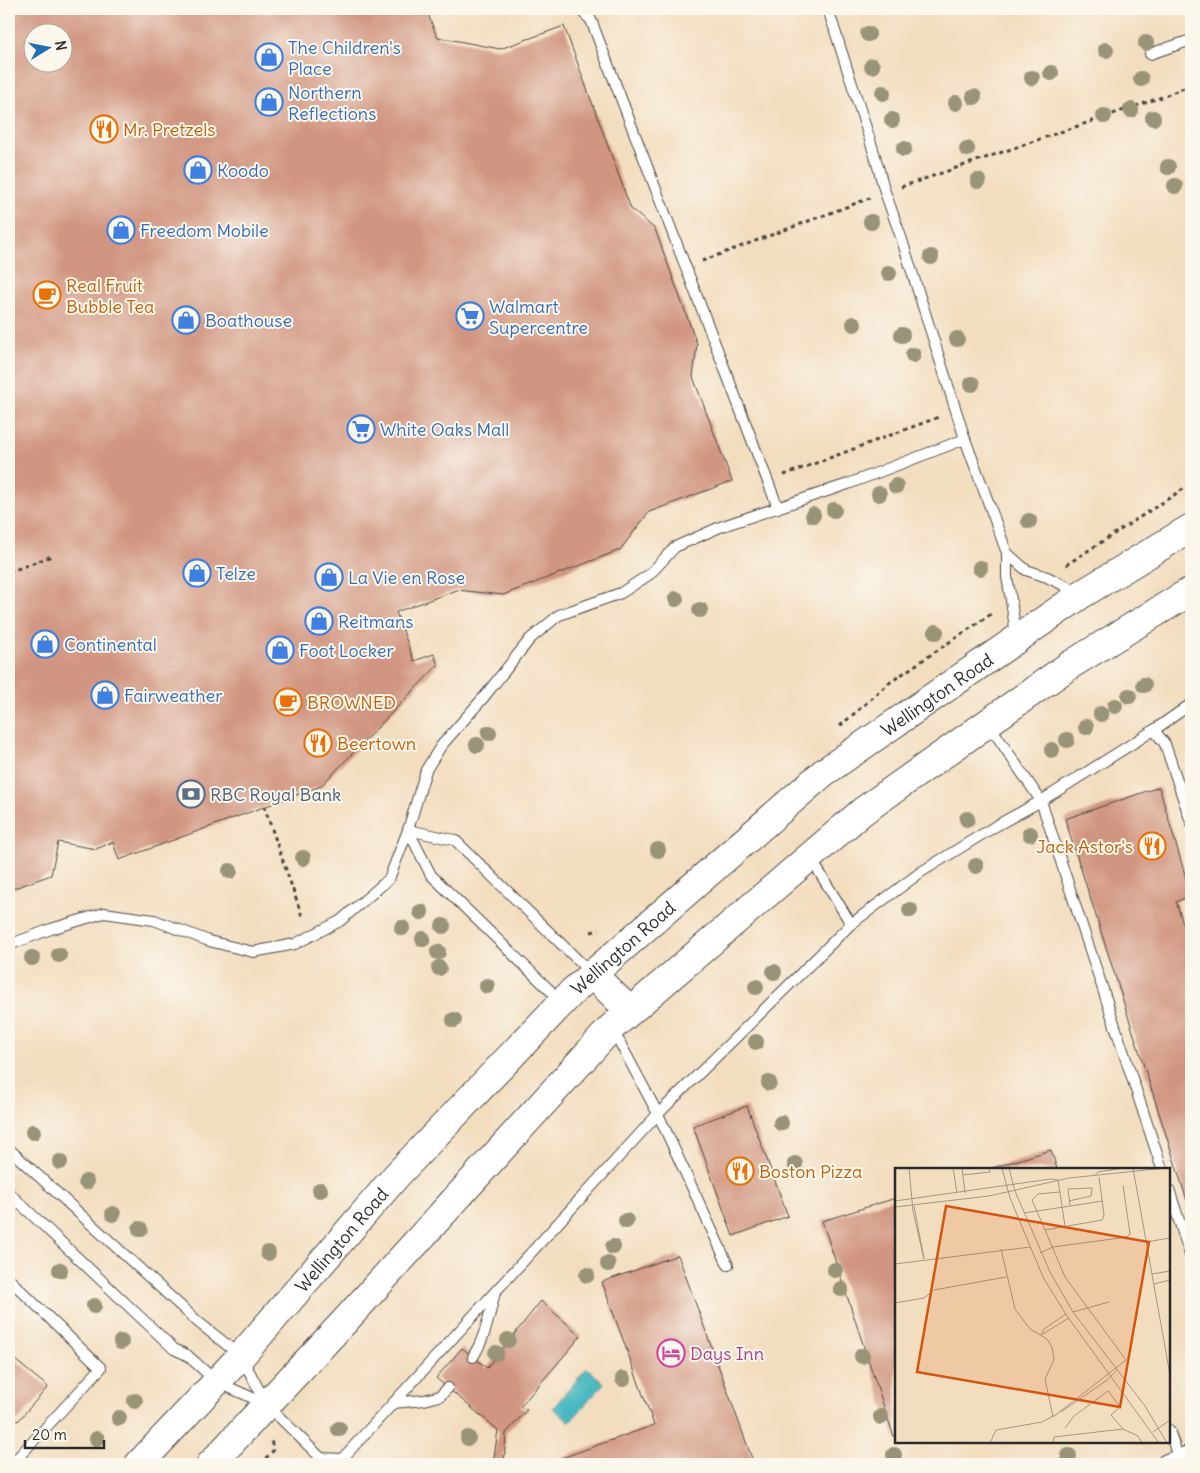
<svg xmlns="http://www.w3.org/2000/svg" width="1200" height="1473" font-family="Delius,sans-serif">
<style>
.water{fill:#49b8c1;stroke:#3a7276}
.building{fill:#d19681;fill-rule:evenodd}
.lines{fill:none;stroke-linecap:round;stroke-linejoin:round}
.lane-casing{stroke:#494641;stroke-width:12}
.street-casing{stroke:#494641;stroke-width:22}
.secondary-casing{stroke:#494641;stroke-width:30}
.path{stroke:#494641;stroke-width:3;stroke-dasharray:4 4;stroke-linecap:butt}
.lane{stroke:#fff;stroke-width:10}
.street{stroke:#fff;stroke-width:20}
.secondary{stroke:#fff;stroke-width:28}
.tree{fill:#999378}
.labels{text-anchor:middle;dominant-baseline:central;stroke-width:4;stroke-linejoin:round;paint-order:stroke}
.shop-label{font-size:18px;fill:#366cbe;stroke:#fbf7ec;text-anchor:start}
.food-label{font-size:18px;fill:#c56008;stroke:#fbf7ec;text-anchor:start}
.street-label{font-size:18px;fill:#2b2b2b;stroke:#fbf7ec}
.service-label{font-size:18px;fill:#4e5e75;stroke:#fbf7ec;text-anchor:start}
.hotel-label{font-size:18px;fill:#b23c85;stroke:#fbf7ec;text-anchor:start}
.inset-road{fill:none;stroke:#a39684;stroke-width:1}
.view{fill:#d5540f;fill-opacity:0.15;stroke:#d5540f;stroke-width:2.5}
.inset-edge{fill:none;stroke:#2b2b2b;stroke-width:2.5}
</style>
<rect width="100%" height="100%" fill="#fbf7ec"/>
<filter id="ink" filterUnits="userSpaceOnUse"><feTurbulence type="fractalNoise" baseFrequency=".02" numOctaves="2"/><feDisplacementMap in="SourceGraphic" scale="10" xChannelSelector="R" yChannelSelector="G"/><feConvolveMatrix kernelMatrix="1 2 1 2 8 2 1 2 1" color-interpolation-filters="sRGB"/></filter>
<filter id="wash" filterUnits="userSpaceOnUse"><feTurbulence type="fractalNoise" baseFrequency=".0096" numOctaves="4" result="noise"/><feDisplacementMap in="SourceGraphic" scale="20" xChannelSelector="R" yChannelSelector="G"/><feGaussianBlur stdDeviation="1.12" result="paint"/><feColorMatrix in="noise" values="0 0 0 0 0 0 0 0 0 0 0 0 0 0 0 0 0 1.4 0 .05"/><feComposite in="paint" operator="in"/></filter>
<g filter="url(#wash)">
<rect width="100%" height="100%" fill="#f3ddbf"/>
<polygon class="water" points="587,1368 604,1383 570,1422 553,1408"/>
<g id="blocks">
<g class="building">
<path d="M9,9H426L437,37L500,49L564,26L631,209L655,229L697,344L693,377L732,481L649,512L620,550L503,595L457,590L396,612L414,661L434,654L438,665L321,786L119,860L113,842L96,849L58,842L51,875L9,890ZM32,32H62V62H32Z"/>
<polygon points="1159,787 1191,895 1176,902 1191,948 1191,1213 1065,819"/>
<polygon points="747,1106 788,1216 733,1236 693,1126"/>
<polygon points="1051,1150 1057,1169 989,1169"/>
<polygon points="896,1198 896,1436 894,1437 822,1221"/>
<polygon points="678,1255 754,1464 545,1464 654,1425 602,1282"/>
<polygon points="541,1301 581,1336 520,1407 527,1410 506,1433 504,1464 493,1464 498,1430 436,1378 462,1348 487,1368"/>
<polygon points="9,1355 48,1387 18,1421 9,1413"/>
</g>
</g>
</g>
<g filter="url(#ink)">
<use href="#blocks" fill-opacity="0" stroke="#494641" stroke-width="1"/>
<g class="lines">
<g class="lane-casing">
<g id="lane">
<polyline points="579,9 591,20 778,508"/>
<polyline points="828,9 875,156 885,192 901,237 965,439 1007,553 1007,577 1011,600 1016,636"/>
<polyline points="1150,54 1191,40"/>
<polyline points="1007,553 1026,570 1047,577 1080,593"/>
<polyline points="988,723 1041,801 1162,1169"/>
<polyline points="1154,730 1191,704"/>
<polyline points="408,830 455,840 591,973"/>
<polyline points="408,830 431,875 561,1001"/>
<polyline points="810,857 851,924"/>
<polyline points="9,945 51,929 104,913 154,920 209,941 253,952 295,944 340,921 389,879 408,830 426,770 441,746 484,697 530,639 559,615 621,593 650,574 675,547 720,527 848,484 965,439"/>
<polyline points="612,1028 658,1114 728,1265"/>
<polyline points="9,1149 198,1322 241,1356 267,1405 321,1458 342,1459 658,1114 851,924 921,872 994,827 1041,801 1154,730 1165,744 1191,822"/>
<polyline points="1169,1189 1191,1258"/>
<polyline points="9,1193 174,1349 187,1355 217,1382 264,1403"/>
<polyline points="9,1279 101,1368 12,1464"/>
<path d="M473,1357C486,1336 489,1316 495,1292"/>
<polyline points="393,1403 424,1400 440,1396 448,1388"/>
<polyline points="1169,1430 1179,1460"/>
</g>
</g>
<g class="street-casing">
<polyline id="street" points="1167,1464 1191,1455"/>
</g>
<g class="secondary-casing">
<g id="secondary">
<polyline points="592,974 630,1011"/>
<path id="s1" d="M139,1464L241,1356L397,1175L573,991L823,773L1082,594L1191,528"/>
<polyline points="211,1464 344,1322 612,1027 863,811 1070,665 1191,591"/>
</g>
</g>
<g class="path">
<polyline points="901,187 1162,97 1191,85"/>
<polyline points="702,261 870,198"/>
<polyline points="784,475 939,417"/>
<polyline points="1066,565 1191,484"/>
<polyline points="9,572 52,556"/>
<polyline points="840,726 889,683 994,612"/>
<polyline points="264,806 303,919"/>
<polyline points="591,932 599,930"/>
<polyline points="260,1464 273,1451 271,1438"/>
</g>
<use href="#lane" class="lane"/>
<use href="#street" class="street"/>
<use href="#secondary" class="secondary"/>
</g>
<g class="tree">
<circle cx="868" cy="34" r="8"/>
<circle cx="1146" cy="43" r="8"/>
<circle cx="1106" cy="50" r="8"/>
<circle cx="872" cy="66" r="8"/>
<circle cx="1051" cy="73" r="8"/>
<circle cx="1032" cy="78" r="8"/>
<circle cx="1141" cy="79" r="8"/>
<circle cx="883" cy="93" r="8"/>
<circle cx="974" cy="97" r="8"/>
<circle cx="956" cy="103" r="8"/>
<circle cx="1131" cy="110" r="8"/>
<circle cx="1104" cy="116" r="8"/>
<circle cx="1153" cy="118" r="8"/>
<circle cx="892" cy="120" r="8"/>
<circle cx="904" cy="149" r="8"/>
<circle cx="967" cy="149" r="8"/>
<circle cx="1168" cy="167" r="8"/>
<circle cx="978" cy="181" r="8"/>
<circle cx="1175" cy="186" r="8"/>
<circle cx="871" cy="222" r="8"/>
<circle cx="931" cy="257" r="8"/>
<circle cx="889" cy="273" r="8"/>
<circle cx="854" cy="324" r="8"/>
<circle cx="902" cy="335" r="8"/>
<circle cx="957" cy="339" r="8"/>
<circle cx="913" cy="355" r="8"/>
<circle cx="972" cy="384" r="8"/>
<circle cx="896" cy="486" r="8"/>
<circle cx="879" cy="494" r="8"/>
<circle cx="834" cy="510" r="8"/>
<circle cx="813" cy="515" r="8"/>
<circle cx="1029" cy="521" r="8"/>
<circle cx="980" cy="568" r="8"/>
<circle cx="676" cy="599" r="8"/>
<circle cx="700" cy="610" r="8"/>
<circle cx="936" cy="632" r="8"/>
<circle cx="1144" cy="685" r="8"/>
<circle cx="1129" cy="696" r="8"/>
<circle cx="1115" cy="706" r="8"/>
<circle cx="1101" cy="714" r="8"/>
<circle cx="1086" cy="727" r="8"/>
<circle cx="489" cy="733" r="8"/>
<circle cx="1067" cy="740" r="8"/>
<circle cx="477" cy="745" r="8"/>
<circle cx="1052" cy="750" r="8"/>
<circle cx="967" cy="819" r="8"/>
<circle cx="1030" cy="834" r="8"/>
<circle cx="658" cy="850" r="8"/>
<circle cx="303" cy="858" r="8"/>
<circle cx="976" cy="866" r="8"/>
<circle cx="230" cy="871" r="8"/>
<circle cx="910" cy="910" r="8"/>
<circle cx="421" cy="912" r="8"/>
<circle cx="443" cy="926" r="8"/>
<circle cx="402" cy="928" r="8"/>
<circle cx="423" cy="939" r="8"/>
<circle cx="438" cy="952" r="8"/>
<circle cx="59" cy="955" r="8"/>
<circle cx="32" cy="958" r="8"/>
<circle cx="439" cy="968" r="8"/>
<circle cx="774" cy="972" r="8"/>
<circle cx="487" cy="986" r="8"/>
<circle cx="756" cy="987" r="8"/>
<circle cx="454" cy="1020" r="8"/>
<circle cx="756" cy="1042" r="8"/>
<circle cx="769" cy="1083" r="8"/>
<circle cx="781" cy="1123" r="8"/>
<circle cx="33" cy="1132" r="8"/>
<circle cx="60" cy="1162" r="8"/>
<circle cx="795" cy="1164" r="8"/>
<circle cx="86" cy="1182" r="8"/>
<circle cx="320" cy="1190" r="8"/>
<circle cx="113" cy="1214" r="8"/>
<circle cx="626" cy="1221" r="8"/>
<circle cx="140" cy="1229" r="8"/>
<circle cx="613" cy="1247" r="8"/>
<circle cx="268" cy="1253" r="8"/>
<circle cx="608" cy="1264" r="8"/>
<circle cx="60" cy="1270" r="8"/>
<circle cx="835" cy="1270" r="8"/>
<circle cx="587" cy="1275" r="8"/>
<circle cx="841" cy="1289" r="8"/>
<circle cx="94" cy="1306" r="8"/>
<circle cx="508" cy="1340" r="8"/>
<circle cx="121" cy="1342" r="8"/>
<circle cx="496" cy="1353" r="8"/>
<circle cx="862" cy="1356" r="8"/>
<circle cx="623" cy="1379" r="8"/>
<circle cx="135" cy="1401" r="8"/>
<circle cx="881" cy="1417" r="8"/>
<circle cx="119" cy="1418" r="8"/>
<circle cx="339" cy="1429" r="8"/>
<circle cx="468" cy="1438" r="8"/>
<circle cx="97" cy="1439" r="8"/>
<circle cx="894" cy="1455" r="8"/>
<circle cx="1069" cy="1456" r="8"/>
</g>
</g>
<defs>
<g id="shop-ring" transform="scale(1.4375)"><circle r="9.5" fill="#fbf7ec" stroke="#3f7fe0" stroke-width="1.5"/><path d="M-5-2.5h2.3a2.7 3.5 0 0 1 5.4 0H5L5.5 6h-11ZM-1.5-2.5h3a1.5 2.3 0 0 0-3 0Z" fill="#3f7fe0"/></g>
<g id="restaurant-ring" transform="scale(1.4375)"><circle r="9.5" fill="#fbf7ec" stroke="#e8710a" stroke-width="1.5"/><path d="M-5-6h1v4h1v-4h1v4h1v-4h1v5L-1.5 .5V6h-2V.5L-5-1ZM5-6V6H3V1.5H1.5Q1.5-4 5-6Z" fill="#e8710a"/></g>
<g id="cafe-ring" transform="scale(1.4375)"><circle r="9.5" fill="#fbf7ec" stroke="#e8710a" stroke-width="1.5"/><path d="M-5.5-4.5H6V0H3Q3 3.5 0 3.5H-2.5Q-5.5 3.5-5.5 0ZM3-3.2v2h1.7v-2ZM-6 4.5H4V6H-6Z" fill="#e8710a"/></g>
<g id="supermarket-ring" transform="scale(1.4375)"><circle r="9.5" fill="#fbf7ec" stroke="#3f7fe0" stroke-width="1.5"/><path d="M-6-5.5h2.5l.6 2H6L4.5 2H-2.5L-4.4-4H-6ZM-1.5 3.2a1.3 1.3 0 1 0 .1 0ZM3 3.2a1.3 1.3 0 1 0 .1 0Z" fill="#3f7fe0"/></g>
<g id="bank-ring" transform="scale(1.4375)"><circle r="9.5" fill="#fbf7ec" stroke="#5c6f8a" stroke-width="1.5"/><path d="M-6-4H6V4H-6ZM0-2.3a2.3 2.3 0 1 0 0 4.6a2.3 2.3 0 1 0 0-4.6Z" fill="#5c6f8a"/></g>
<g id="hotel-ring" transform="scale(1.4375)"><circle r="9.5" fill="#fbf7ec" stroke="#d1479c" stroke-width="1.5"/><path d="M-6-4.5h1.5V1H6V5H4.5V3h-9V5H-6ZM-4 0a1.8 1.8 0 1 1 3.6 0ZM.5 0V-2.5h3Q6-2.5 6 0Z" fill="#d1479c"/></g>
</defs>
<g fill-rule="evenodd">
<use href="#shop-ring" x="269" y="57"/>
<use href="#shop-ring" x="269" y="102"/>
<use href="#restaurant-ring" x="104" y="129"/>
<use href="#shop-ring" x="198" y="170"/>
<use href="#shop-ring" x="121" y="230"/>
<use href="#cafe-ring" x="47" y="295"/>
<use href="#supermarket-ring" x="470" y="316"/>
<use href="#shop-ring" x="186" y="320"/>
<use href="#supermarket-ring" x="361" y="429"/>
<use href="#shop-ring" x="197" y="573"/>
<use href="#shop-ring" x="329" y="577"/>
<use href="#shop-ring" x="319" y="621"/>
<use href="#shop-ring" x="45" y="644"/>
<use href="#shop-ring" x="280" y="650"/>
<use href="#shop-ring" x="105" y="695"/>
<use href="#cafe-ring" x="288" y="702"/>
<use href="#restaurant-ring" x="318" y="743"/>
<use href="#bank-ring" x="191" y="794"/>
<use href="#restaurant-ring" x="1152" y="846"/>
<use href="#restaurant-ring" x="740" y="1171"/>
<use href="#hotel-ring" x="671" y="1353"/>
</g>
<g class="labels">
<g class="shop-label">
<text x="288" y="47">The Children's<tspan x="288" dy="21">Place</tspan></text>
<text x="288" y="92">Northern<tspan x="288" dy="21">Reflections</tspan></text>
<text x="217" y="170">Koodo</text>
<text x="140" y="230">Freedom Mobile</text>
<text x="489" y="306">Walmart<tspan x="489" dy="21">Supercentre</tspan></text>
<text x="205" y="320">Boathouse</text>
<text x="380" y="429">White Oaks Mall</text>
<text x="216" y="573">Telze</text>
<text x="348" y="577">La Vie en Rose</text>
<text x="338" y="621">Reitmans</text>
<text x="64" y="644">Continental</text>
<text x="299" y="650">Foot Locker</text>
<text x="124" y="695">Fairweather</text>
</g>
<g class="food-label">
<text x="123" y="129">Mr. Pretzels</text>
<text x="66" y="285">Real Fruit<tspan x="66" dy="21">Bubble Tea</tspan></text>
<text x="307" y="702">BROWNED</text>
<text x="337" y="743">Beertown</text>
<text x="1133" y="846" text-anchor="end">Jack Astor's</text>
<text x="759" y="1171">Boston Pizza</text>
</g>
<g class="street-label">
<text stroke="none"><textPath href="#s1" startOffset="1112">Wellington Road</textPath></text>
<text stroke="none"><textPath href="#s1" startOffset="708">Wellington Road</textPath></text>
<text stroke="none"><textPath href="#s1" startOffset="302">Wellington Road</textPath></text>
</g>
<g class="service-label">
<text x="210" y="794">RBC Royal Bank</text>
</g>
<g class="hotel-label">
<text x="690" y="1353">Days Inn</text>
</g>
</g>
<g transform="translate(895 1168)">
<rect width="275" height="275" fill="#f3ddbf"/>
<path class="inset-road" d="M14,0L18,43L29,91M58,0L62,25M67,0L70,25M107,0L115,30L148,109L172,148L264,275M114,0L120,23L155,104L178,144L250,238L272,275M238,0L275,207M68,7L95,4L94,0M200,7L203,4L229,0M163,12L170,58M0,33L156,11L163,12M174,33L196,28L197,20L173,21L175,37M19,38L29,91M0,39L94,28L174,10L271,0M129,45L208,33M150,62L137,32L143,26L165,24M251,74L275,70M106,81L120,141L135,161L152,171L157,179L159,192L150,211L158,249M145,85L158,79L232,69L235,66L228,17M0,96L135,79M257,106L275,103M259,116L275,112M0,135L29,130L39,122L111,109M178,144L214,134M146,167L149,161L171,146M146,167L174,150M166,244L212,212L222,202M158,249L231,192L170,109L150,62L207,52L209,47L204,9M170,260L179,248L213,223L225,239L216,247L228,261M258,264L275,252M95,275L101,262L147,254L160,247M158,275L159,269L228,261L243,268L247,275"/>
<path class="view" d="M51,38L254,74L225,239L22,204Z"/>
<rect width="275" height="275" class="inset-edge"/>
</g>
<rect width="1200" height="1473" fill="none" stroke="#fbf7ec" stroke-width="30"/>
<g transform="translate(48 48) rotate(80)"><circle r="24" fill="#fbf7ec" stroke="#a8a59f"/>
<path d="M0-4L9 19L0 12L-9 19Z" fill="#1f6fb2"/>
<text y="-8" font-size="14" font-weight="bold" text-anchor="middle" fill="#2b2b2b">N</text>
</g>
<path d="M25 1440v8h79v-8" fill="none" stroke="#2b2b2b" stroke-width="2.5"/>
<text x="32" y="1440" font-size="15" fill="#2b2b2b" stroke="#fbf7ec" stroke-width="4" paint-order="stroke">20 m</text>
</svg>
